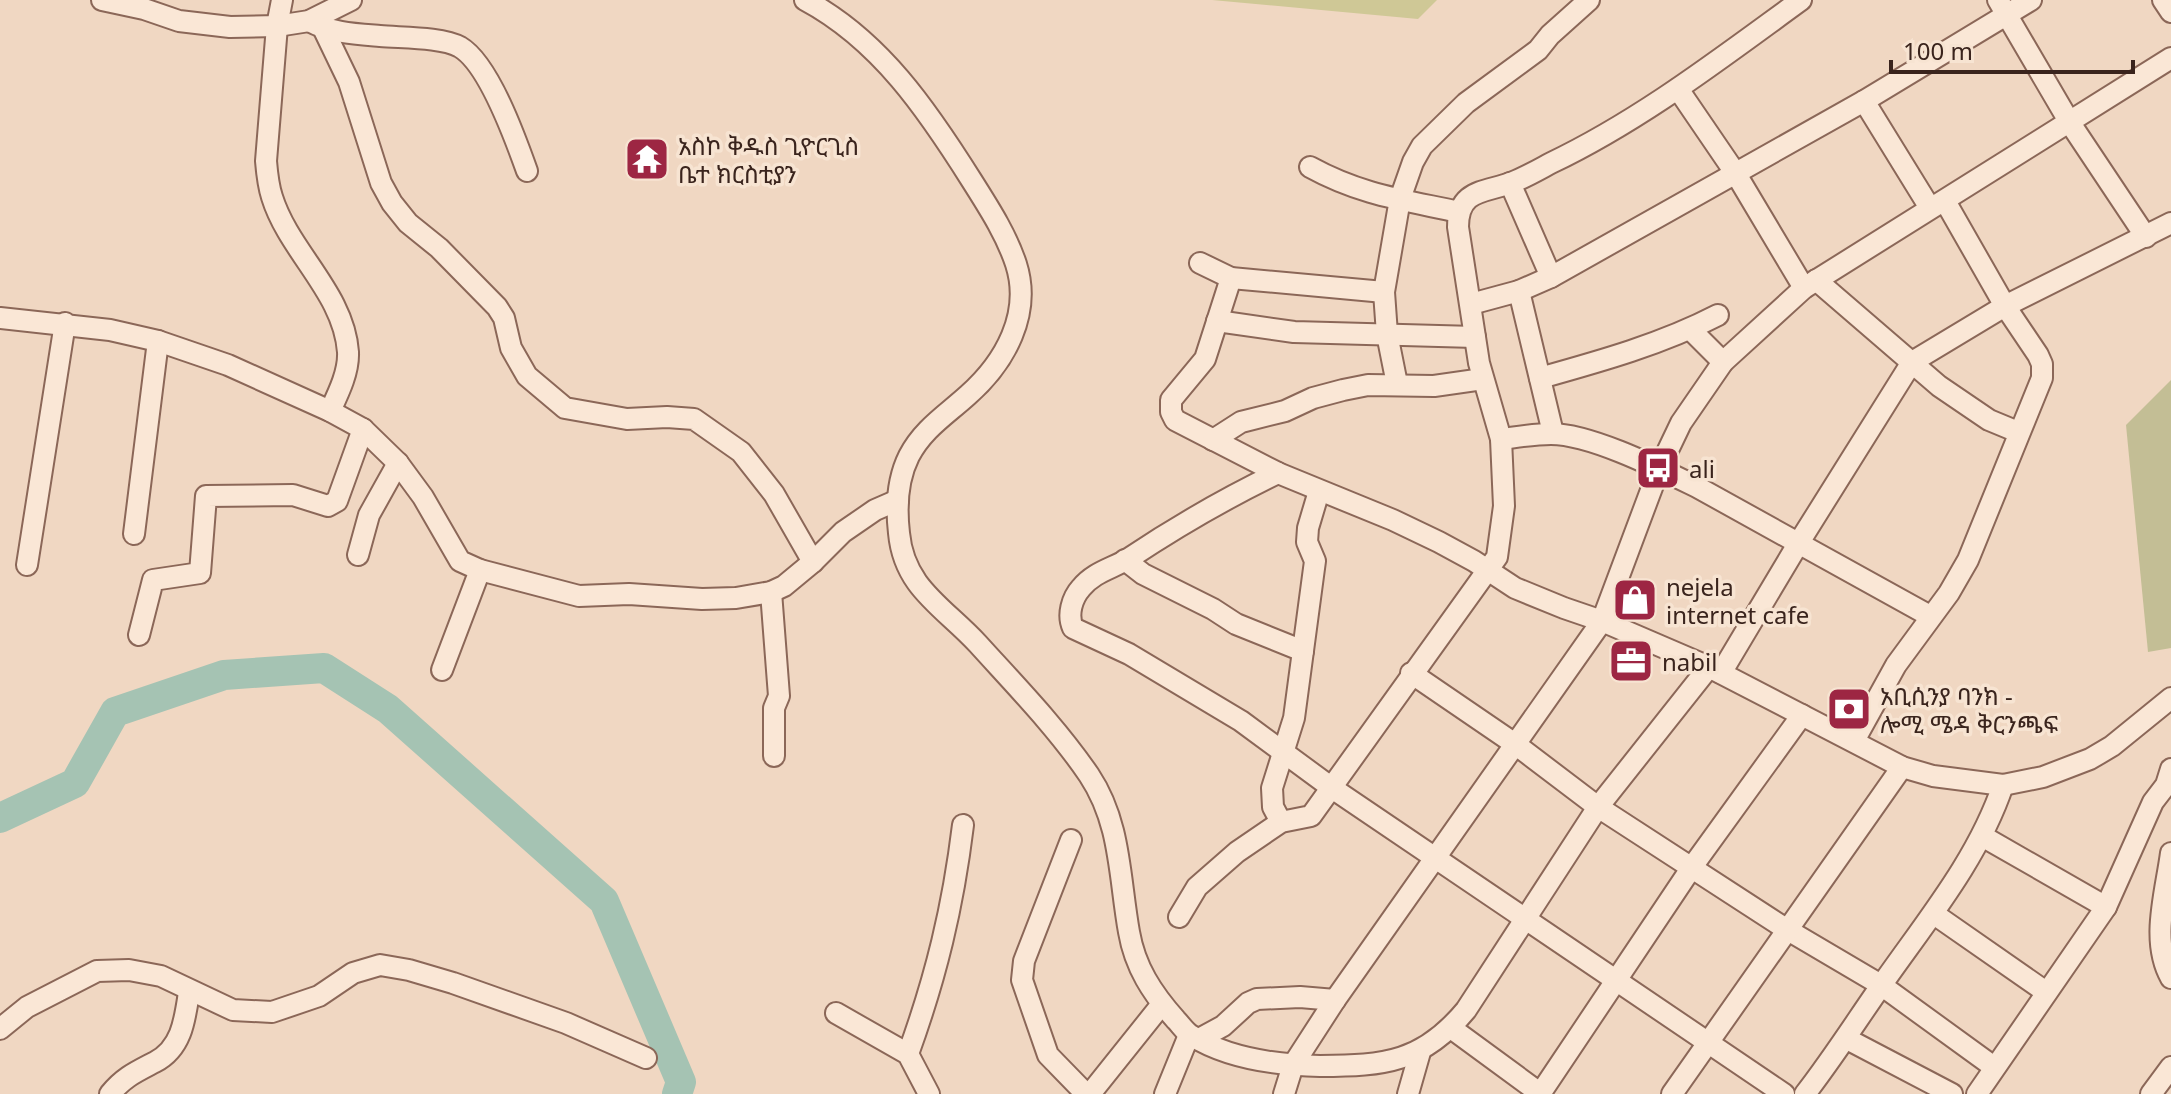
<svg xmlns="http://www.w3.org/2000/svg" width="2171" height="1094" font-family="Georgia,'Noto Sans Ethiopic',serif">
<style>
.green{fill:#cfc896}
.cemetery{fill:#c3be95}
.lines{fill:none;stroke-linecap:round;stroke-linejoin:round}
.river{stroke:#a5c3b3;stroke-width:30}
.minor-casing{stroke:#8b6758;stroke-width:24}
.minor{stroke:#fae7d6;stroke-width:20}
.labels{text-anchor:middle;dominant-baseline:central;stroke-width:7;stroke-linejoin:round;paint-order:stroke}
.poi-label{font-size:24px;fill:#3a241d;stroke:#f7e4d2;text-anchor:start}
</style>
<rect width="100%" height="100%" fill="#f0d7c2"/>
<polygon class="green" points="1212,0 1437,0 1418,19"/>
<polygon class="cemetery" points="2171,380 2171,648 2148,652 2126,425"/>
<g class="lines">
<polyline class="river" points="0,818 75,783 115,712 224,675 324,668 388,709 604,901 681,1082 677,1094"/>
<g class="minor-casing">
<g id="minor">
<polyline points="102,0 144,9 179,21 230,27 277,26 309,21 351,0"/>
<path d="M282,0L277,26L266,161C267,173 268,185 272,197C289,252 344,293 348,352C349,372 338,394 330,411"/>
<path d="M805,0C880,40 928,111 972,181C989,208 1006,234 1016,264C1032,314 1005,362 968,395C946,415 923,429 909,456C897,480 896,507 899,533C904,588 944,607 978,644C1016,686 1057,728 1089,775C1121,823 1119,876 1129,932C1135,967 1152,993 1176,1020C1181,1025 1185,1032 1192,1036C1229,1059 1278,1065 1320,1066C1385,1066 1423,1062 1466,1010L1598,807L1709,667"/>
<polyline points="1998,0 2070,123 2146,237"/>
<polyline points="2163,0 2171,12"/>
<path d="M309,21C331,33 355,34 380,36C402,38 442,37 460,47C489,64 516,140 527,171"/>
<polyline points="323,28 349,82 381,183 392,203 408,223 439,248 497,307 504,318 511,348 527,376 565,408 627,419 667,417 694,419 741,452 774,494 813,562"/>
<polyline points="1678,89 1736,174 1804,288"/>
<polyline points="1864,101 1930,208"/>
<path d="M1310,167C1361,195 1404,200 1459,212"/>
<polyline points="1510,183 1551,277 1864,101 2031,0"/>
<polyline points="1200,263 1231,278 1384,292"/>
<polyline points="1231,278 1205,359 1171,400 1171,412 1175,420 1278,473 1393,520 1439,542 1474,561 1515,588 1564,608 1602,621 1709,667 1902,767 1933,776 2003,785 2043,777 2090,759 2112,746 2171,698"/>
<polyline points="1816,280 1939,386 1989,420 2018,432"/>
<polyline points="1519,291 1553,433"/>
<polyline points="1471,304 1519,291 1551,277"/>
<polyline points="0,318 110,330 158,341 228,365 330,411 363,429 398,463 423,497 460,561 480,570 579,596 629,594 702,599 736,598 771,592 784,586 813,562 843,532 875,510 898,500"/>
<polyline points="1217,321 1294,332 1475,337"/>
<polyline points="1691,330 1723,362"/>
<path d="M1540,378C1601,361 1662,344 1718,315"/>
<polyline points="1397,384 1387,334 1384,292 1400,199 1413,162 1422,146 1466,103 1538,50 1550,35 1589,0"/>
<path d="M1501,439C1517,437 1534,434 1551,434C1591,434 1660,469 1697,487L1930,616"/>
<polyline points="1213,440 1241,422 1285,411 1313,398 1343,390 1368,385 1434,386 1483,379"/>
<path d="M1278,473C1226,498 1176,527 1128,559C1111,569 1094,572 1081,588C1072,598 1067,615 1073,628L1129,654L1241,721L1332,788L1784,1094"/>
<polyline points="134,534 158,341"/>
<polyline points="358,555 369,515 398,463"/>
<polyline points="1125,560 1143,574 1213,609 1236,624 1303,651"/>
<polyline points="27,565 65,323"/>
<polyline points="771,592 779,696 774,708 774,756"/>
<polyline points="139,635 153,580 200,573 206,496 293,495 328,506 337,501 363,429"/>
<polyline points="442,670 480,570"/>
<polyline points="1411,673 1515,744 1598,807 1786,929 1881,985 1994,1067"/>
<polyline points="1721,673 1798,544 1912,362 2005,306 2171,223"/>
<polyline points="1854,741 1896,665 1949,593 1968,560 2042,378 2042,364 2038,355 2005,306 1945,201"/>
<polyline points="1281,822 1273,807 1272,788 1294,718 1315,561 1307,542 1308,528 1319,491"/>
<polyline points="1982,836 2106,907"/>
<polyline points="1071,840 1024,961 1022,980 1048,1055 1086,1094"/>
<path d="M2171,853C2166,892 2150,941 2171,978"/>
<polyline points="1934,914 2046,992"/>
<path d="M1179,917L1197,887L1237,852L1281,822L1311,816L1497,557L1504,506L1501,439L1479,363L1458,227C1458,188 1486,193 1513,182C1526,177 1538,170 1551,163C1641,120 1721,58 1801,0"/>
<polyline points="836,1013 908,1054 929,1094"/>
<polyline points="1451,1028 1541,1094"/>
<polyline points="0,1029 27,1007 97,971 129,970 161,976 233,1010 272,1012 319,996 353,973 380,965 409,970 453,983 566,1023 646,1058"/>
<polyline points="1199,1039 1223,1026 1248,1003 1257,999 1300,997 1335,1000"/>
<polyline points="1847,1039 1952,1094"/>
<path d="M908,1054C936,977 953,907 963,825"/>
<path d="M110,1094C124,1077 136,1072 155,1062C182,1048 185,1019 189,992"/>
<polyline points="1090,1094 1162,1004"/>
<polyline points="1165,1094 1189,1035"/>
<polyline points="1284,1094 1293,1065 1335,1000 1602,621 1659,469 1681,423 1723,362 1804,288 2171,58"/>
<polyline points="1408,1094 1420,1052"/>
<polyline points="1540,1094 1692,867 1802,715"/>
<polyline points="1672,1094 1902,767"/>
<path d="M1805,1094C1833,1058 1857,1020 1883,983C1927,920 1978,859 2003,785"/>
<polyline points="1977,1094 2106,907 2153,802 2166,785 2171,769"/>
<polyline points="2151,1094 2171,1067"/>
</g>
</g>
<use href="#minor" class="minor"/>
</g>
<defs>
<g id="temple-square" transform="scale(2.3)"><rect x="-9" y="-9" width="18" height="18" rx="4" fill="#9d2643" stroke="#f7e4d2"/><path d="M0-6L5-2H3V0L6.5 2.5H4V6H1.5V3h-3V6H-4V2.5H-6.5L-3 0V-2H-5Z" fill="#fff"/></g>
<g id="bus-square" transform="scale(2.3)"><rect x="-9" y="-9" width="18" height="18" rx="4" fill="#9d2643" stroke="#f7e4d2"/><path d="M-5-6H5V4H4V6H2V4H-2V6H-4V4H-5ZM-3.5-4V0h7V-4ZM-3.5 1.2v1.5H-2V1.2ZM2 1.2v1.5H3.5V1.2Z" fill="#fff"/></g>
<g id="shop-square" transform="scale(2.3)"><rect x="-9" y="-9" width="18" height="18" rx="4" fill="#9d2643" stroke="#f7e4d2"/><path d="M-5-2.5h2.3a2.7 3.5 0 0 1 5.4 0H5L5.5 6h-11ZM-1.5-2.5h3a1.5 2.3 0 0 0-3 0Z" fill="#fff"/></g>
<g id="office-square" transform="scale(2.3)"><rect x="-9" y="-9" width="18" height="18" rx="4" fill="#9d2643" stroke="#f7e4d2"/><path d="M-6-3h4V-5.5h4V-3h4V5H-6ZM-1-4.5V-3h2v-1.5ZM-6 0V1H6V0Z" fill="#fff"/></g>
<g id="bank-square" transform="scale(2.3)"><rect x="-9" y="-9" width="18" height="18" rx="4" fill="#9d2643" stroke="#f7e4d2"/><path d="M-6-4H6V4H-6ZM0-2.3a2.3 2.3 0 1 0 0 4.6a2.3 2.3 0 1 0 0-4.6Z" fill="#fff"/></g>
</defs>
<g fill-rule="evenodd">
<use href="#temple-square" x="647" y="159"/>
<use href="#bus-square" x="1658" y="468"/>
<use href="#shop-square" x="1635" y="600"/>
<use href="#office-square" x="1631" y="661"/>
<use href="#bank-square" x="1849" y="709"/>
</g>
<g class="labels">
<g class="poi-label">
<text x="678" y="145">አስኮ ቅዱስ ጊዮርጊስ<tspan x="678" dy="28">ቤተ ክርስቲያን</tspan></text>
<text x="1689" y="468">ali</text>
<text x="1666" y="586">nejela<tspan x="1666" dy="28">internet cafe</tspan></text>
<text x="1662" y="661">nabil</text>
<text x="1880" y="695">አቢሲንያ ባንክ -<tspan x="1880" dy="28">ሎሚ ሜዳ ቅርንጫፍ</tspan></text>
</g>
</g>
<path d="M1891 60v12h242v-12" fill="none" stroke="#3a241d" stroke-width="4"/>
<text x="1903" y="60" font-size="24" fill="#3a241d" stroke="#f7e4d2" stroke-width="6" paint-order="stroke">100 m</text>
</svg>
